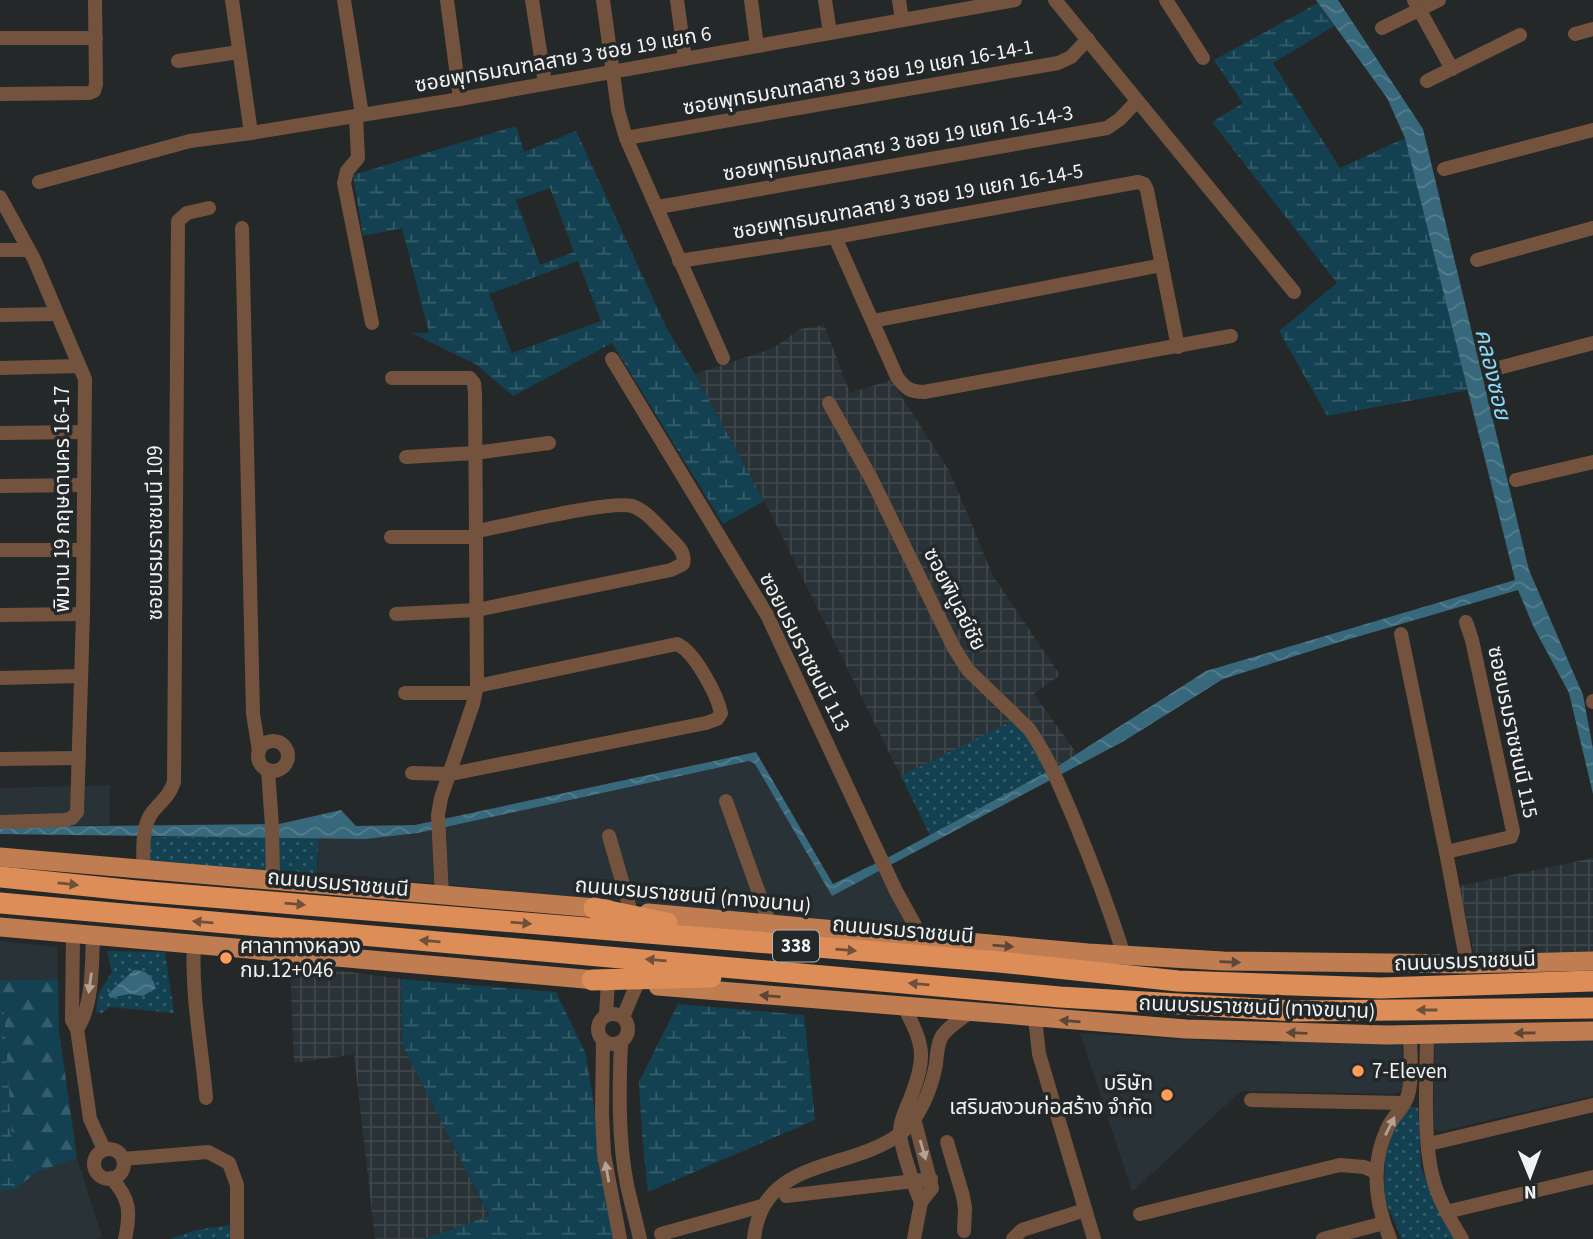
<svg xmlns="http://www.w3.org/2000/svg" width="1593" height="1239" font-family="'Source Sans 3','Noto Sans Thai',sans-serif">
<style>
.built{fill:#293236}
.industrial{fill:url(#industrial-grid)}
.forest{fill:url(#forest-firs)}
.wetland{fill:url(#wetland-marsh);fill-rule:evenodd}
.garden{fill:url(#garden-dots)}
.water{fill:url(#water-waves)}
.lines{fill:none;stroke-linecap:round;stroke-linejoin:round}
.minor{stroke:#74533e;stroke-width:14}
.major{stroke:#bf7d51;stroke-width:19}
.highway{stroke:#dd8d57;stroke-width:21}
.oneway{fill:#6f503b}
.oneway2{fill:#5b4637}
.oneway3{fill:#b2a298}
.poi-dot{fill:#fe9c58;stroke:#252829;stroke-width:2.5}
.labels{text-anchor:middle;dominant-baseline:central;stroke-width:7;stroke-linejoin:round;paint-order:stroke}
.shield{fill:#252829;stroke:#b3b5b6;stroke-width:2}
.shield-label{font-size:19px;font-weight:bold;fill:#f0f2f3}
.street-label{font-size:21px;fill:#f0f2f3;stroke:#252829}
.poi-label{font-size:21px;fill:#f0f2f3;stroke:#252829;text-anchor:start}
.water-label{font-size:23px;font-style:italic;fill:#8adafa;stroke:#252829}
</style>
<defs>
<pattern id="industrial-grid" width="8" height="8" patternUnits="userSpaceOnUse" patternTransform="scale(1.75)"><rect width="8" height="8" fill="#293236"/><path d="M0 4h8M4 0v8" fill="none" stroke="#3e464a"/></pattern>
<pattern id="forest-firs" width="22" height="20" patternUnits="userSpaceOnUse" patternTransform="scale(1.75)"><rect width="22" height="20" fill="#144151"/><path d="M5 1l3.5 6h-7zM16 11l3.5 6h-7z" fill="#365d6a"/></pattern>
<pattern id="wetland-marsh" width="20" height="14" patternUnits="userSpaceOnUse" patternTransform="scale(1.75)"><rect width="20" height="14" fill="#144151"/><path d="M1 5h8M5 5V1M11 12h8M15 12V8" fill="none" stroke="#365d6a"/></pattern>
<pattern id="garden-dots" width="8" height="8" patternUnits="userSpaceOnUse" patternTransform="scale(1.75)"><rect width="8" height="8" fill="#144151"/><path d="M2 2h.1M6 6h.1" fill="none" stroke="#365d6a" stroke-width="1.8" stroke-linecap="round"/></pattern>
<pattern id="water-waves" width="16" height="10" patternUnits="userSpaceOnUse" patternTransform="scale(1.75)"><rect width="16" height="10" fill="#38687b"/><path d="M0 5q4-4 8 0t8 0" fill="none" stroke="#557e8e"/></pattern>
</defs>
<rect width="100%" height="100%" fill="#252829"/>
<g class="built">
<polygon points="749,761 755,764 832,895 881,870 911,930 317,872 319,837 366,839 418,833"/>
<polygon points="110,785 109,825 0,827 0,788"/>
<polygon points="0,941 57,947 58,979 0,980"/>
<polygon points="1080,1033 1279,1045 1284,1040 1402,1039 1403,1090 1396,1094 1241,1091 1132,1192"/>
<polygon points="1593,1036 1593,1096 1438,1132 1433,1127 1435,1039"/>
<polygon points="77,1158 102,1237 95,1239 0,1239 0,1191 15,1189 37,1172"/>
</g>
<g class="industrial">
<polygon points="824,325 850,393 891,380 950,472 993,576 1060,675 1034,694 1077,754 930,835 768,508 695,374 772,349 800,329"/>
<polygon points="1593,858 1593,954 1475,959 1459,886"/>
<polygon points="290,964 401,979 402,1044 489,1217 424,1239 375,1239 354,1054 294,1063"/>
</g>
<polygon class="forest" points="58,979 59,1031 77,1158 37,1172 15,1189 2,980"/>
<g class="wetland">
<polygon points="1318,3 1334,26 1273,63 1340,168 1405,138 1468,390 1327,416 1279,331 1337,283 1212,122 1243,103 1214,60"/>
<path d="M516,126L524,152L576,131L667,329L695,374L764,501L723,524L612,343L513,396L477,365L412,333H429L402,228L363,236L353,175ZM550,188L574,252L540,265L516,200ZM578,261L601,321L512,353L489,294Z"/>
<polygon points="401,979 556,992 586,1054 614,1239 424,1239 489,1216 402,1044"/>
<polygon points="0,980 2,980 15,1189 0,1191"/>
<polygon points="678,1004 804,1015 815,1120 648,1192 642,1135 639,1082"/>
</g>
<g class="garden">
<path d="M1010,722C1029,731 1036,755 1046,773L930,835L901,776Z"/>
<polygon points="148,837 319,837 316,879 148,864"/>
<polygon points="107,951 165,952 174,1013 110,1007 102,1013 96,1012 98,995 112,972"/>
<polygon points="1400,1107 1418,1107 1421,1168 1441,1217 1456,1239 1402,1239 1384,1198 1385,1157"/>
<polygon points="230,1225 230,1239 170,1239 196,1230"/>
</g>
<g class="water">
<polygon points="1316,0 1338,0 1423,129 1529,570 1583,695 1593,749 1593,794 1569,693 1534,628 1518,590 1336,643 1223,679 1124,741 832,896 755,764 749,761 418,833 366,839 0,834 0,827 279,824 341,810 356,826 415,825 756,752 833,884 889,857 1058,766 1206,671 1515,580 1405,138 1387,98"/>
<path d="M134,970C147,970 152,976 156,988L143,996L129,994L110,998L108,994Z"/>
</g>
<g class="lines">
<g class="minor">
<polyline points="232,0 251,133 460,99 1015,0"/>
<polyline points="344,0 362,115"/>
<polyline points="447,0 460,99"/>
<polyline points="532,0 545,83"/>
<polyline points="603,0 618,110 626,138 723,358"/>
<polyline points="677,0 685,59"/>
<polyline points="751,0 757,46"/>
<polyline points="825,0 830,33"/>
<polyline points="899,0 902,20"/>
<polyline points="1055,0 1294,292"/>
<polyline points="1166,0 1203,58"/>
<polyline points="1414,0 1452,69"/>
<polyline points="1382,28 1439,0"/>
<polyline points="1575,34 1593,29"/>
<polyline points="0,38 96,38"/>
<polyline points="178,61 239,52"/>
<polyline points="1427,81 1520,35"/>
<polyline points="0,94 89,93 94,91 96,84 95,0"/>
<polyline points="356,116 358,158 347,171 344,183 372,323"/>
<polyline points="626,138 1058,63 1071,57 1088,39"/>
<polyline points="1444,169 1593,130"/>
<polyline points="39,182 190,141 251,133"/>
<polyline points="0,197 34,259 85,379 83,614 77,812 72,818 65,820 0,822"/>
<polyline points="658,207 1107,128 1120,119 1137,101"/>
<polyline points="242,228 253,714 259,751"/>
<path d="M835,237L897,377C905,388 910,392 924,392L1231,336"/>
<polyline points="0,250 29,250"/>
<polyline points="1477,260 1593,228"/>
<polyline points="679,261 835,237 1138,182 1144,184 1147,190 1178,347"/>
<polyline points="0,315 57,314"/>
<polyline points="873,321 1162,265"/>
<polyline points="612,359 767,615 896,891 922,938"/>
<polyline points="1502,367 1593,343"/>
<polyline points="0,368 79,366"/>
<polyline points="392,378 470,378 474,383 475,393 477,686 473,704 441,798 438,815 442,896"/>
<path d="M829,403L871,478L954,648L968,670L1029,729C1048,756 1060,787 1073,817C1092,863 1109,908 1124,955"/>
<polyline points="0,433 84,432"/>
<polyline points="406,457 475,453 549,443"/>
<polyline points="1516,480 1593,462"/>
<polyline points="0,486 84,485"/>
<polyline points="391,537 476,537"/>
<polyline points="0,550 82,550"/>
<path d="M396,614L477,610L671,570L683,564C686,552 677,545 669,537C658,526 647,511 632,506C610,500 505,526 477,531"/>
<polyline points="0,615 83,614"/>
<polyline points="1466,622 1472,640 1513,831 1511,837 1446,852 1467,964"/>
<polyline points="1401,634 1446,852"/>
<polyline points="0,678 81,676"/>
<polyline points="405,693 475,693"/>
<polyline points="1593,702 1593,701"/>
<circle cx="273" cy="756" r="15"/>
<polyline points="0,759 79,758"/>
<polyline points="268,770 272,826 273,882"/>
<path d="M412,773L451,774L706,723L717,719L721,713C717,694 694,651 677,644L477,686"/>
<polyline points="726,801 770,924"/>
<polyline points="609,836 631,912"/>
<path d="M143,870C144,852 141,829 151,814C160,802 169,797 174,782L178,221L187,213L209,208"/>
<polyline points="73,934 72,1020 77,1029 90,1119 104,1149"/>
<path d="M194,944C191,996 202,1047 206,1098"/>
<path d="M904,1007C924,1045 927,1057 910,1099C906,1108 901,1119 900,1129C898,1140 916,1192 921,1202"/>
<circle cx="613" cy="1029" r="15"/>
<polyline points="606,1015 608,981"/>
<polyline points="623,1017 637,984"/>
<polyline points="1035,1018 1039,1054 1094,1239"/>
<path d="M77,1029C93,1007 92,962 93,935"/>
<path d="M1427,1034C1427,1080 1421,1149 1437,1191C1443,1208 1453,1224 1462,1239"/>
<polyline points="603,1040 602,1114 604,1154 620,1239"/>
<path d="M621,1042C619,1090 618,1138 627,1185C631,1203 636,1221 640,1239"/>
<polyline points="1251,1100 1403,1103"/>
<polyline points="947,1142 963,1196 965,1208 964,1231"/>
<polyline points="1429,1144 1593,1105"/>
<circle cx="109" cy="1164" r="15"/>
<polyline points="123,1159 208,1152 229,1163 237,1185 237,1239"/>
<path d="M111,1178C130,1198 131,1212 125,1239"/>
<polyline points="786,1196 931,1179"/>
<polyline points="1446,1212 1593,1177"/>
<polyline points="1140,1214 1340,1165 1364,1167 1376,1172"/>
<polyline points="661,1234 762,1206"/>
<path d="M754,1239C762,1157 848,1172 900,1134C919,1121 932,1087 936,1064C937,1055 937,1046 941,1038C946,1028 960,1020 969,1013"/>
<polyline points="914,1239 921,1202 932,1188 915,1122"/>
<polyline points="1013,1239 1022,1230 1085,1210"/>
<polyline points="1323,1239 1384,1223"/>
<path d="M1390,1239C1375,1203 1370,1164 1388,1127C1393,1116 1405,1107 1408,1095C1413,1077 1410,1053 1410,1034"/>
</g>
<g class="major">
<polyline points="0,857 607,909"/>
<polyline points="648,913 1088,953 1223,961 1467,964 1593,961"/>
<polyline points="0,927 607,981"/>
<polyline points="658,986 1186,1029 1387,1035 1593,1031"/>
</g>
<g class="highway">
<polyline points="0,877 137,891 999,962 1178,981 1380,988 1593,981"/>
<polyline points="0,903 1060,997 1295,1011 1593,1008"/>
<polyline points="594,908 667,923"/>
<polyline points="592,980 711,977"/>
</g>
</g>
<defs><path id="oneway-solid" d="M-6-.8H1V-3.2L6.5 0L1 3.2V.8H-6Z" transform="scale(1.75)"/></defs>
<g class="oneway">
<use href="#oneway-solid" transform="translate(68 884) rotate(6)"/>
<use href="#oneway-solid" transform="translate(295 904) rotate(5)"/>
<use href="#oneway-solid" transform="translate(203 922) rotate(-175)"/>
<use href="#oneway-solid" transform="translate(521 923) rotate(5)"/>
<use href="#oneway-solid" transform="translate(430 941) rotate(-175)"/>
<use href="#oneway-solid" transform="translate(846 950) rotate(5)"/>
<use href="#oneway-solid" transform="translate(656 960) rotate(-175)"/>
<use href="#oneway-solid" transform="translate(919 984) rotate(-175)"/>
<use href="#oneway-solid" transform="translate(1427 1010) rotate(180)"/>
</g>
<g class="oneway2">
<use href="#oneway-solid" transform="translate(1003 946) rotate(5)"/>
<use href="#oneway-solid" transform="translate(1230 962) rotate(2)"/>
<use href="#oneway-solid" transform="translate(770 996) rotate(-175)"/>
<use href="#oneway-solid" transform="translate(1070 1021) rotate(-175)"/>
<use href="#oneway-solid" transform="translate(1297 1033) rotate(-178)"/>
<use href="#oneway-solid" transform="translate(1525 1033) rotate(179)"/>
</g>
<g class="oneway3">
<use href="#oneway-solid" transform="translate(90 983) rotate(98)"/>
<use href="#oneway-solid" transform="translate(1390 1126) rotate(-63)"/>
<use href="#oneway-solid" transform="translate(923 1150) rotate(74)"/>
<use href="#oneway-solid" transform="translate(607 1172) rotate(-100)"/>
</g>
<g class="poi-dot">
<circle cx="226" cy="958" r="7"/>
<circle cx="1358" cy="1071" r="7"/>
<circle cx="1167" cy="1095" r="7"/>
</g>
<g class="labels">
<rect class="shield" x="773" y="930.5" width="46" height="31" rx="5"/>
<g class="shield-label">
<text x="796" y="946">338</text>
</g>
<g class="street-label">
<text transform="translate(563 59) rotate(-10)">ซอยพุทธมณฑลสาย 3 ซอย 19 แยก 6</text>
<text transform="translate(858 77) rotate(-10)">ซอยพุทธมณฑลสาย 3 ซอย 19 แยก 16-14-1</text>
<text transform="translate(898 143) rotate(-10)">ซอยพุทธมณฑลสาย 3 ซอย 19 แยก 16-14-3</text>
<text transform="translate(908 201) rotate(-10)">ซอยพุทธมณฑลสาย 3 ซอย 19 แยก 16-14-5</text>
<text transform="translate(62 499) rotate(-90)">พิมาน 19 กฤษดานคร 16-17</text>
<text transform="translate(155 533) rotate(-90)">ซอยบรมราชชนนี 109</text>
<text transform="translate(955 599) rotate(63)">ซอยพิบูลย์ชัย</text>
<text transform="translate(805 652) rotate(63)">ซอยบรมราชชนนี 113</text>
<text transform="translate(1513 732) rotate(78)">ซอยบรมราชชนนี 115</text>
<text transform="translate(338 883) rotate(5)">ถนนบรมราชชนนี</text>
<text transform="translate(693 895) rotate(5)">ถนนบรมราชชนนี (ทางขนาน)</text>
<text transform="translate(903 930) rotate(5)">ถนนบรมราชชนนี</text>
<text transform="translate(1465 961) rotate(-2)">ถนนบรมราชชนนี</text>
<text transform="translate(1257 1007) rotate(2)">ถนนบรมราชชนนี (ทางขนาน)</text>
</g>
<g class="poi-label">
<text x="240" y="946">ศาลาทางหลวง<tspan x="240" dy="24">กม.12+046</tspan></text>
<text x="1372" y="1071">7-Eleven</text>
<text x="1153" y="1083" text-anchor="end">บริษัท<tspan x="1153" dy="24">เสริมสงวนก่อสร้าง จำกัด</tspan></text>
</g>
<g class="water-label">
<text transform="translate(1493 374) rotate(77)">คลองซอย</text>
</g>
</g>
<g transform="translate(1530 1176) rotate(179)" stroke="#252829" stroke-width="5" paint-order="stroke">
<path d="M0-5L12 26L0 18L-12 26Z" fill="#f0f2f3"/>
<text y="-10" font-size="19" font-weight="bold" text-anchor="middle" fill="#f0f2f3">N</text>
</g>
</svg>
